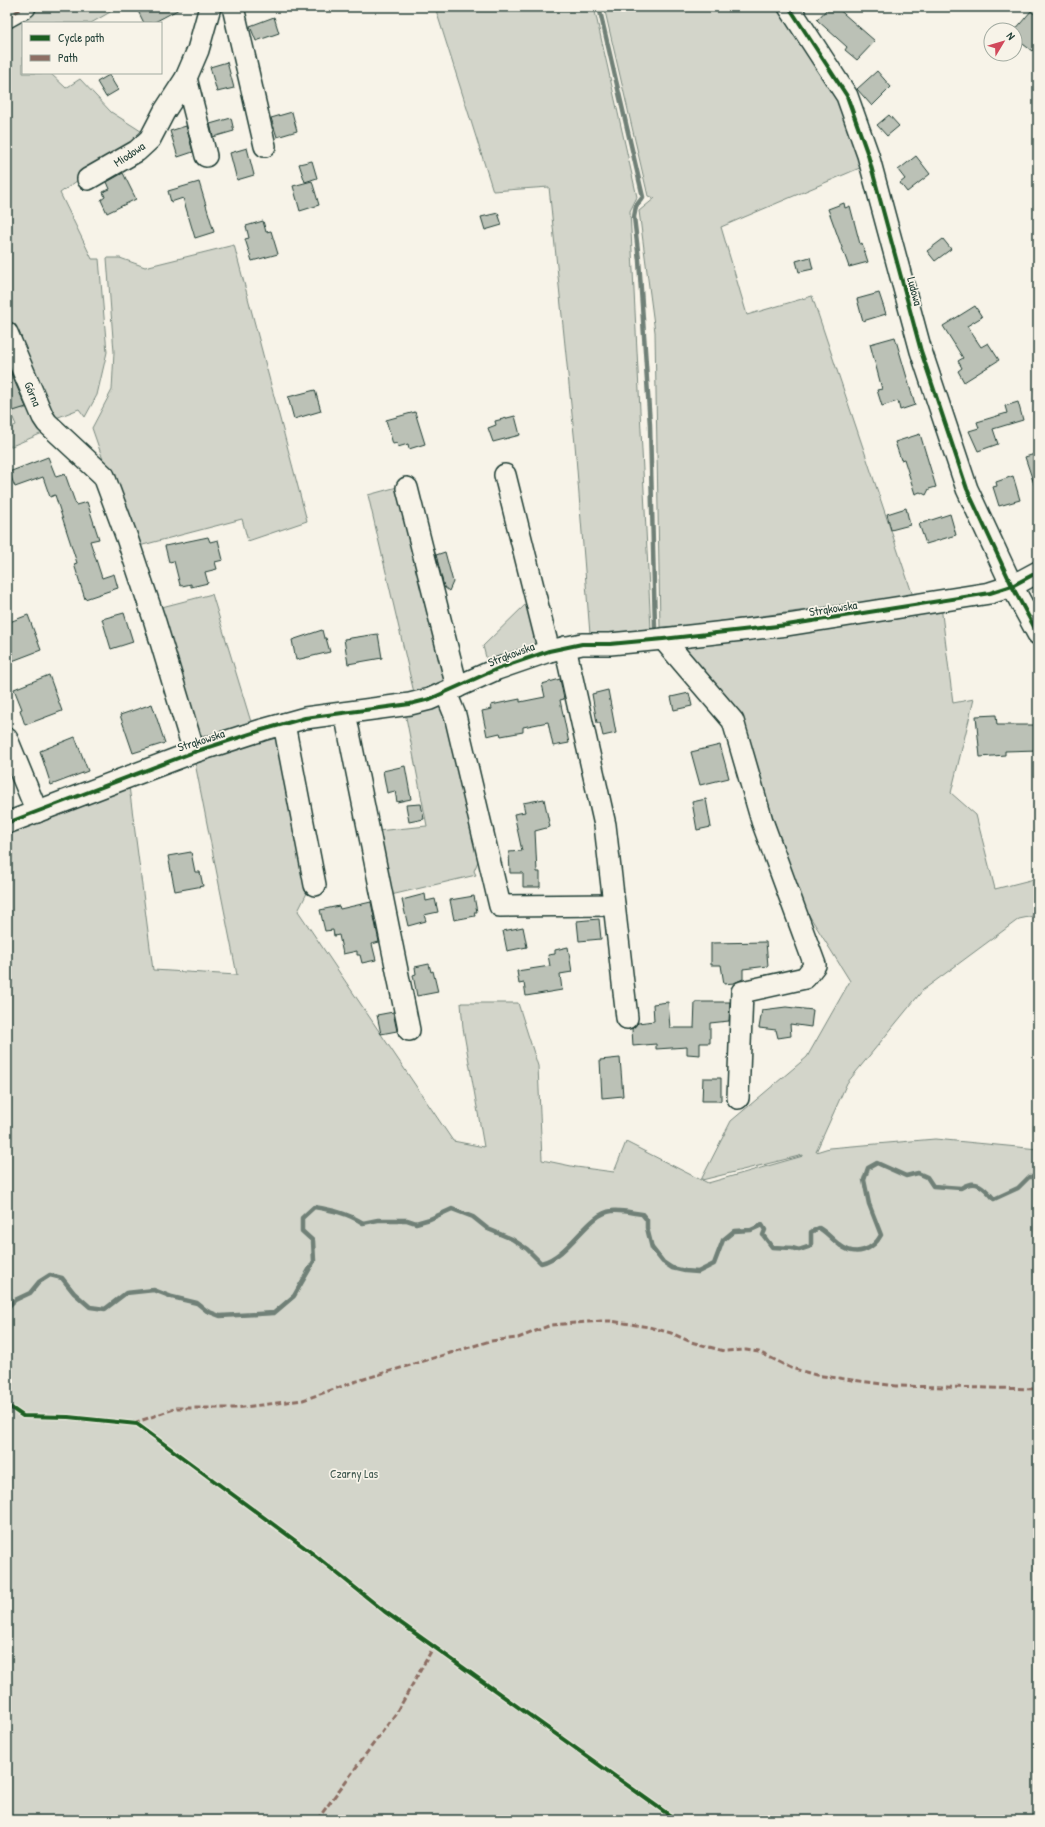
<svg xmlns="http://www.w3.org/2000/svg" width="1045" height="1827" font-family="'Patrick Hand',sans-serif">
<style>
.green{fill:#d3d5ca;stroke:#79897f;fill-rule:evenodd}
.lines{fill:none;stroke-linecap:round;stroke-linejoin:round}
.stream{stroke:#6f8077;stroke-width:4.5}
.building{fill:#bbc1b6;stroke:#1f3d34}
.minor-casing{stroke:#1f3d34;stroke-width:24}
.minor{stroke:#f7f3e8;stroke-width:21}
.quiet{stroke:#8d6e63;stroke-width:3;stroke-dasharray:6 3;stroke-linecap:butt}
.cycleway-casing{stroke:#f7f3e8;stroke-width:6}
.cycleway{stroke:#1b5e20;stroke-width:4}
.labels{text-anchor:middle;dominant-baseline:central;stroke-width:3.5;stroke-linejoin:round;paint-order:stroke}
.street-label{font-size:12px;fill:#1f3d34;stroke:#f7f3e8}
.park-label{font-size:12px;fill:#435b52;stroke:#f7f3e8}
</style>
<rect width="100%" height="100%" fill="#f7f3e8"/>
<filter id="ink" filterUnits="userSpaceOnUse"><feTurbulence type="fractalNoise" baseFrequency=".025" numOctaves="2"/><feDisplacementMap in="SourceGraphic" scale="8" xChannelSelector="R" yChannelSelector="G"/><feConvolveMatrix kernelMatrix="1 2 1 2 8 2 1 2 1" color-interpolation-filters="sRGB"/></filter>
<g filter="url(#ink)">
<g class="green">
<polygon points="40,7 119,7 91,23 23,23 23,73 50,73 66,88 80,79 111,112 144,133 60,193 92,259 99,259 107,352 97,395 85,417 79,409 51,420 7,322 7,76 9,74 7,71 7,26"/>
<polygon points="435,7 594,7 637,197 630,211 651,630 590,634 575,444 549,187 493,191"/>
<polygon points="604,7 782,7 850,120 862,167 721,227 747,315 812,296 913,596 693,625 660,627 655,332 639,211 655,198 648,196"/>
<polygon points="234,245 307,521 248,541 242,519 139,546 108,474 92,428 112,390 114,352 107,258 120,258 145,267"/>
<polygon points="16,394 23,409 33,406 45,432 7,448 7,429 16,425 7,404"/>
<polygon points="401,486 449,682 415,697 368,495"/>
<polygon points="212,594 251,722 207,743 197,737 158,608"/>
<polygon points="528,602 543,641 461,678 487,661 483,646"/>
<path d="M941,606L953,703L974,699L951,793L976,815L995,889L1038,878V915L1019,919L923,990L847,1083L816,1152L829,1148L935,1139L1038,1149V1820H7V830L129,786L153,970L237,975L195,763L276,732L309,889L298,911L453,1141L484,1147L463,1028L461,1003H518L538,1066L542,1160L576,1167L614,1172L626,1142L701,1180L731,1121L807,1057L850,981L807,912L801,906L750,745L684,648L690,644ZM803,1156L708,1183L702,1180L803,1155Z"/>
<polygon points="436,703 445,707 479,859 474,871 476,875 391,895 377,831 427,826 405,712"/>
</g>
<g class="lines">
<g class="stream">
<polyline points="599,7 643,197 636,206 634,217 639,260 650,425 655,628"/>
<path d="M7,1308L15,1300L30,1293L39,1282L50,1275L62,1278L74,1293L90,1307L105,1309L126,1293L154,1290L172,1297L197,1303L207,1311L220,1316L274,1313L294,1296L314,1261L313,1241L302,1231V1218L314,1207C332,1210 347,1213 363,1223L378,1220H407L416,1223L430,1219L452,1209L473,1217L488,1229L512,1239L527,1249L541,1263C570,1256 588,1213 612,1211C621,1210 633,1213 642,1214L647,1220V1228L652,1248L663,1262L672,1268L685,1271L698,1272L714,1264L723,1240L734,1231L751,1230L762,1225L765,1230L763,1235L772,1247L792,1248L799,1250L811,1246V1232L819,1228C828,1233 833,1241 841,1246C856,1257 873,1250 881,1235L869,1204L864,1180L868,1168L877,1163L906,1176L918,1173L927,1177L933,1186L961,1188C976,1178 984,1187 994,1199L1018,1188L1029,1177H1038"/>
</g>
</g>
<g class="building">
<polygon points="136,7 183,7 153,23 144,23"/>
<polygon points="829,7 836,7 875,41 857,60 845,50 847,47 817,20"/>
<polygon points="1031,11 1038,17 1038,44 1032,51 1015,38 1015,30"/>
<polygon points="274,17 279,33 256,41 250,26"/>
<polygon points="227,62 234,88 217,92 210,67"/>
<polygon points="877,71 891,87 872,106 857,89"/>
<polygon points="109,75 118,90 106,97 97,82"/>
<polygon points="292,112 297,131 277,137 271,118"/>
<polygon points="889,115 899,126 887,136 877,125"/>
<polygon points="231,118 234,131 213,137 210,124"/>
<polygon points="186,126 193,152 178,157 170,131"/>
<polygon points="247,148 254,175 237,180 230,153"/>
<polygon points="916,156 930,174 907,192 900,183 905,179 898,170"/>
<polygon points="312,161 317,178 305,182 299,164"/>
<polygon points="123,173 136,199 107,213 101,200 105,197 103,192 110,189 107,182"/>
<polygon points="312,181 319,205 300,211 293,186"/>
<polygon points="199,182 214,232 195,238 183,198 171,202 168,191"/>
<polygon points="844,203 845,208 850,206 860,244 862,243 868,262 849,267 828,209"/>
<polygon points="498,213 502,225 485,230 481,217"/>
<polygon points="263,221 266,232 271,231 278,254 252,261 245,239 249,238 246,226"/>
<polygon points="943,239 951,249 935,261 927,251"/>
<polygon points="810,257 813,269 799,272 796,261"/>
<polygon points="879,293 886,314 863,321 857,299"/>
<polygon points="975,306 982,317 967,326 981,347 988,343 999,360 964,382 958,371 962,368 958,361 963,358 943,326"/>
<polygon points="895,337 915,405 900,410 898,401 882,406 877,390 882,389 870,344"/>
<polygon points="9,369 26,407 7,413 7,370"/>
<polygon points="315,390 321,411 294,419 288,397"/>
<polygon points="1018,402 1023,420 993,429 998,444 978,451 969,431 979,428 977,422 1007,413 1005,406"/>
<polygon points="415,412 425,444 409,449 408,444 398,447 397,443 393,444 386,420"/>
<polygon points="515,416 520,435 493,442 488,428 496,425 495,421"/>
<polygon points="920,434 936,487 929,489 926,495 920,492 915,494 904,459 901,460 895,442"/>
<polygon points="1038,453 1038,490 1036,490 1025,457"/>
<polygon points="48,457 56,477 65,474 76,505 87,502 99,539 90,541 102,578 114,574 118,588 85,599 74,564 77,563 55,495 50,497 43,477 15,487 9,472"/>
<polygon points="1013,476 1020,500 999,506 993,487 997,486 996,482"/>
<polygon points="906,508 910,525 891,530 887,514"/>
<polygon points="950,514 956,535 926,544 919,524"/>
<polygon points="208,537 210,542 218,540 223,560 215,562 217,569 205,572 208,583 191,587 191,584 182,586 180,585 174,561 169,562 165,546"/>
<polygon points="445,552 453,582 449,591 444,587 436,555"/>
<polygon points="124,613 133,642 111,649 102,619"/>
<polygon points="28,615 41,650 7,663 7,623"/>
<polygon points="322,630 324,638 326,638 330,652 296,660 292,640"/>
<polygon points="378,634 382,658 348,664 344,639"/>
<polygon points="49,675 62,711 25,725 20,710 22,709 14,689"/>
<polygon points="560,679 564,699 560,700 569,743 553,746 548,722 523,727 523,732 501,736 500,733 487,736 482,711 492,709 491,705 520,699 520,702 545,697 542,684"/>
<polygon points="608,690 616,733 603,736 600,723 597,723 592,694"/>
<polygon points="689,693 692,706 674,710 671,697"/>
<polygon points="152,704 165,743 133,753 120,715"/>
<polygon points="996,715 997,725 1037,725 1038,750 1005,751 1005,755 980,757 976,716"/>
<polygon points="75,737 88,771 51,785 40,751"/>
<polygon points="720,745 729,778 700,785 691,752"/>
<polygon points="405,766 411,799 397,802 395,791 387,793 383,771"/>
<polygon points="544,799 550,827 535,831 537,872 540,872 540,887 523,887 523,873 510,873 509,852 522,851 514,814 525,812 523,803"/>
<polygon points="706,799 711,827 697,830 692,802"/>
<polygon points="421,804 424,819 409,822 406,805"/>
<polygon points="191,852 195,872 200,872 203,886 175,891 168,856"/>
<polygon points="425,894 426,901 435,899 438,912 424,915 426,921 408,926 402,900"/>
<polygon points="474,896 477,912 474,912 475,916 454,920 450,900"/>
<polygon points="371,902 379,942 372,944 376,960 362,963 360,955 357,955 357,951 343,954 339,935 334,936 333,930 325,931 320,910 339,906 340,909"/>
<polygon points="599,919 601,939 579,941 577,921"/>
<polygon points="523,927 527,947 507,951 503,931"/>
<polygon points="766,942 768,966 743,969 743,979 734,983 724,984 721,965 711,965 711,943"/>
<polygon points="568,947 572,972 560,974 562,990 526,996 524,983 519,984 517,971 550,966 548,955 555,954 555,950"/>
<polygon points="429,964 431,972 433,971 438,992 417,996 413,975 416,974 415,967"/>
<polygon points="668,1002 670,1028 694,1028 695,1002 730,1002 729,1021 710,1023 710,1043 700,1043 700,1055 687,1054 687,1047 656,1049 656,1044 633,1046 632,1029 638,1023 654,1021 653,1004"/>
<polygon points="786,1007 813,1010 811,1027 790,1024 791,1036 778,1038 776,1030 759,1028 762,1010"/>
<polygon points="393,1012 397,1031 381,1034 377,1015"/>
<polygon points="620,1058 623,1096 602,1098 600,1060"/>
<polygon points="703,1078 721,1078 721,1101 702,1101"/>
</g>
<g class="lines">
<g class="minor-casing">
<g id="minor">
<polyline points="233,7 265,146"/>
<polyline points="789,7 847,96 868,155 921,351 967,489 1012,586 1038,634"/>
<polyline points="7,17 25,7"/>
<polyline points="186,78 206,156"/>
<polyline points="88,179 137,151 150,139 164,112 186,78 198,50 210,7"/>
<polyline points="7,333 43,417 47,423 104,476 127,538 155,622 194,752"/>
<polyline points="505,475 549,651"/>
<polyline points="407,488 457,687"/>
<polyline points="663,639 733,721 762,821 815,965 805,978 742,992 738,1098"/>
<polyline points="565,647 605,825 627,1018"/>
<polyline points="446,693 455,715 500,906 614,905"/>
<polyline points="345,713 409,1030"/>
<polyline points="284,724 315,885"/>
<polyline points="7,739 37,812"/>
<polyline points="7,823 194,752 262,730 305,718 410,704 430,699 497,669 549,651 582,644 610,644 663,639 787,625 990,593 1012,586 1038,572"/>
</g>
</g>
<use href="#minor" class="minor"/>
<g class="quiet">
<polyline points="7,17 25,7"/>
<polyline points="134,1423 177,1408 235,1408 303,1400 354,1382 490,1341 518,1338 551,1325 601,1321 611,1321 649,1327 671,1333 691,1342 724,1351 746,1350 759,1352 791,1368 816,1375 896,1386 1038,1389"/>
<polyline points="317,1820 397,1712 434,1646"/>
</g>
<g class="cycleway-casing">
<g id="cycleway">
<polyline points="789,7 847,96 868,155 921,351 967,489 1012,586 1038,634"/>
<polyline points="7,823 194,752 262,730 305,718 410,704 430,699 497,669 549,651 582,644 610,644 663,639 787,625 990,593 1012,586 1038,572"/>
<polyline points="7,1405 23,1416 68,1417 137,1424 312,1553 384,1611 676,1820"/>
</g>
</g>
<use href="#cycleway" class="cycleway"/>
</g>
</g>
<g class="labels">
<g class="street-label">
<text transform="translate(129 154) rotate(-34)">Miodowa</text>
<text transform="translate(915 291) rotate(75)">Ludowa</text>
<text transform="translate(33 394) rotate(67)">Górna</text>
<text transform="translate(833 608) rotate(-9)">Strąkowska</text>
<text transform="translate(511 654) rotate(-21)">Strąkowska</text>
<text transform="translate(201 740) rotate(-18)">Strąkowska</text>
</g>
<g class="park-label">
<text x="354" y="1473">Czarny Las</text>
</g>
</g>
<rect width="1045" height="1827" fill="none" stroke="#f7f3e8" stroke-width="24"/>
<rect x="12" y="12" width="1021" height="1803" fill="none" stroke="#1f3d34" stroke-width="1.5" filter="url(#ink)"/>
<rect x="22" y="22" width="140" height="52" fill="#f7f3e8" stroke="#a1aaa0"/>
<rect x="30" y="35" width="20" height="6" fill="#1b5e20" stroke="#a1aaa0"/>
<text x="58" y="42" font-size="12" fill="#1f3d34">Cycle path</text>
<rect x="30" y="55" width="20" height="6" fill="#8d6e63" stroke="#a1aaa0"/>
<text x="58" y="62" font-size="12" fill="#1f3d34">Path</text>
<g transform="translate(1003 42) rotate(52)"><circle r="19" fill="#f7f3e8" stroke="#a1aaa0"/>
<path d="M0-3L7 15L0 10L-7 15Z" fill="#d1495b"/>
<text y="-6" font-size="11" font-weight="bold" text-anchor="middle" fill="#1f3d34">N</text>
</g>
</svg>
